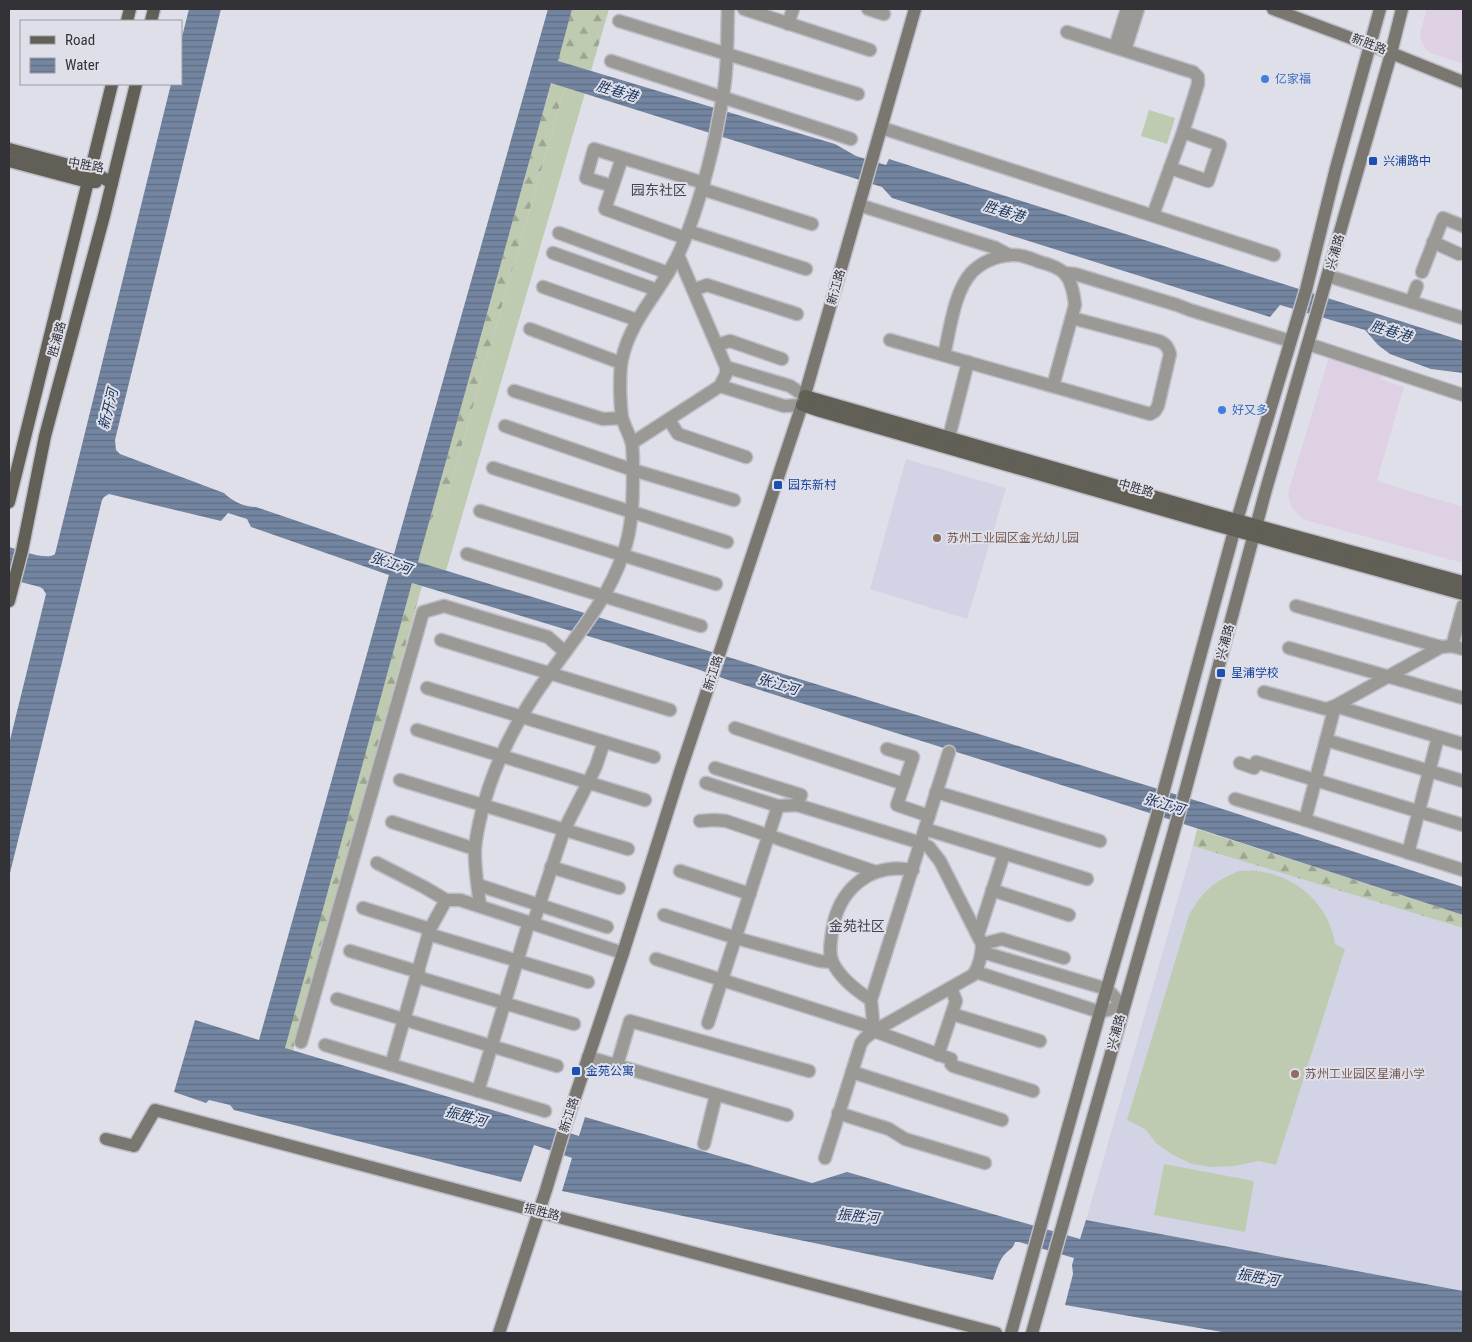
<svg xmlns="http://www.w3.org/2000/svg" width="1472" height="1342" font-family="'Roboto Condensed','Noto Sans SC',sans-serif">
<style>
.commercial{fill:#dfd1e4}
.built{fill:#d2d3e5}
.grass{fill:#bfcbb1}
.forest{fill:url(#forest-firs)}
.water{fill:url(#water-rules)}
.lines{fill:none;stroke-linecap:round;stroke-linejoin:round}
.street-casing{stroke:#bdbdc6;stroke-width:15}
.secondary-casing{stroke:#bdbdc6;stroke-width:15}
.primary-casing{stroke:#bdbdc6;stroke-width:15}
.street{stroke:#9b9995;stroke-width:12}
.secondary{stroke:#7a7771;stroke-width:12}
.primary{stroke:#625f57;stroke-width:12}
.shop-dot{fill:#3f7fe0;stroke:#dfdfea;stroke-width:2}
.transit-dot{fill:#1a4fb4;stroke:#dfdfea;stroke-width:2}
.education-dot{fill:#8d6e63;stroke:#dfdfea;stroke-width:2}
.labels{text-anchor:middle;dominant-baseline:central;stroke-width:4;stroke-linejoin:round;paint-order:stroke}
.street-label{font-size:12px;fill:#333337;stroke:#dfdfea}
.shop-label{font-size:12px;fill:#366cbe;stroke:#dfdfea;text-anchor:start}
.transit-label{font-size:12px;fill:#164399;stroke:#dfdfea;text-anchor:start}
.education-label{font-size:12px;fill:#785e54;stroke:#dfdfea;text-anchor:start}
.water-label{font-size:14px;font-style:italic;fill:#183359;stroke:#dfdfea}
.neighbourhood-label{font-size:14px;fill:#44444d;stroke:#dfdfea}
</style>
<defs>
<pattern id="forest-firs" width="22" height="20" patternUnits="userSpaceOnUse" patternTransform="scale(1.25)"><rect width="22" height="20" fill="#bfcbb1"/><path d="M5 1l3.5 6h-7zM16 11l3.5 6h-7z" fill="#9ca591"/></pattern>
<pattern id="water-rules" width="6" height="5" patternUnits="userSpaceOnUse" patternTransform="scale(1.25)"><rect width="6" height="5" fill="#7385a0"/><path d="M0 2.5h6" fill="none" stroke="#5f6d83"/></pattern>
</defs>
<rect width="100%" height="100%" fill="#dfdfea"/>
<g class="commercial">
<polygon points="1427,9 1463,9 1463,64 1431,53 1425,48 1421,41 1420,33"/>
<polygon points="1332,347 1386,364 1381,379 1404,387 1377,481 1463,507 1463,563 1312,522 1303,519 1292,508 1289,500 1288,493"/>
</g>
<g class="built">
<polygon points="906,459 1006,488 967,619 870,589"/>
<polygon points="1193,846 1463,928 1463,1291 1086,1220"/>
</g>
<g class="grass">
<polygon points="565,87 585,93 446,571 418,562 429,522 446,500"/>
<polygon points="1149,110 1175,118 1167,144 1141,136"/>
<path d="M1239,871C1245,871 1252,870 1258,871C1297,876 1330,906 1335,944L1345,949L1276,1165L1259,1161L1234,1166L1212,1167L1192,1164L1173,1155L1156,1143L1145,1129L1127,1120L1189,915C1202,892 1214,881 1239,871Z"/>
<polygon points="1164,1164 1254,1181 1245,1232 1154,1215"/>
</g>
<g class="forest">
<polygon points="572,9 609,9 591,71 557,61"/>
<polygon points="551,83 565,87 446,500 429,522"/>
<polygon points="412,583 422,586 293,1051 284,1048"/>
<polygon points="1197,829 1463,915 1463,928 1193,846"/>
</g>
<path class="water" d="M189,9H221L115,440L116,450L120,454L224,493C232,501 244,507 256,507L394,554L548,9H572L558,61L835,144L856,156L886,165L889,159L1463,341V373L1431,369L1390,354L1378,345L1365,330L1280,305L1270,317L892,198L882,187L551,83L418,562L1204,803L1463,887V915L1128,806L728,680L697,669L412,583L285,1048L579,1136L585,1117L812,1183L847,1172L1080,1239L1086,1220L1463,1291V1333H1228L1065,1305L1073,1274L1072,1265L1074,1258L1019,1242H1015C1013,1249 1010,1249 1005,1254C999,1260 996,1272 993,1280L562,1191L572,1158L534,1145L521,1182L234,1110L230,1105L209,1100L206,1103L174,1092L195,1020L259,1040L389,575L251,527L247,519L228,513L221,521L109,494L104,497L102,500L9,877V744L46,594L43,589L40,587L9,579V547C20,550 47,561 55,554L171,84H181V41Z"/>
<g class="lines">
<g class="street-casing">
<g id="street">
<polyline points="744,9 870,50"/>
<polyline points="868,9 884,14"/>
<polyline points="619,21 858,94"/>
<polyline points="788,24 793,9"/>
<polyline points="1067,32 1186,70 1193,72 1198,77 1198,84 1183,132 1153,215"/>
<polyline points="1115,47 1127,9"/>
<polyline points="1125,50 1138,9"/>
<polyline points="611,61 851,139"/>
<polyline points="882,128 1274,255"/>
<polyline points="622,158 605,209 685,238"/>
<polyline points="1170,168 1208,181 1220,145 1183,132"/>
<polyline points="612,186 586,178 594,149 704,183"/>
<polyline points="702,189 812,224"/>
<polyline points="859,205 996,248 1009,255"/>
<polyline points="688,231 806,269"/>
<polyline points="559,233 668,273"/>
<polyline points="1433,242 1459,254"/>
<polyline points="553,253 657,290"/>
<polyline points="1422,272 1443,218 1463,226"/>
<polyline points="1065,273 1075,274 1177,305 1190,310 1290,341"/>
<polyline points="1328,276 1463,318"/>
<polyline points="543,287 637,320"/>
<polyline points="693,290 707,285 797,314"/>
<polyline points="1411,302 1417,286"/>
<polyline points="530,329 621,363"/>
<path d="M890,340L1150,414L1155,411L1158,406L1170,354C1168,347 1166,344 1159,341L1072,318"/>
<polyline points="1308,344 1463,395"/>
<polyline points="717,345 730,341 782,359"/>
<path d="M944,355C950,330 954,291 972,272C984,260 1005,252 1022,256C1028,257 1034,260 1040,262C1048,264 1058,267 1064,273C1072,281 1074,295 1075,305L1053,386"/>
<polyline points="726,367 790,386 805,396"/>
<polyline points="720,386 784,406 802,405"/>
<polyline points="514,391 603,419 622,418"/>
<polyline points="669,420 678,434 746,457"/>
<polyline points="505,426 633,470 734,500"/>
<polyline points="949,437 968,362"/>
<polyline points="632,443 720,386 726,374 726,367 678,255"/>
<polyline points="493,468 727,542"/>
<polyline points="480,511 716,584"/>
<polyline points="467,554 701,626"/>
<polyline points="1296,606 1441,647"/>
<polyline points="441,640 670,710"/>
<polyline points="1452,646 1463,606"/>
<polyline points="1289,648 1463,698"/>
<polyline points="427,688 654,757"/>
<polyline points="1264,692 1326,709 1335,706 1463,744"/>
<polyline points="735,728 904,784"/>
<polyline points="417,730 645,800"/>
<polyline points="1326,740 1463,781"/>
<polyline points="887,749 913,757 897,805 929,816"/>
<polyline points="1240,763 1254,768 1256,762 1463,825"/>
<polyline points="715,768 801,795 797,805"/>
<polyline points="400,780 628,849"/>
<path d="M706,783L778,806L797,805L921,843L929,847L940,861L982,944C982,954 979,967 973,975L874,1031L865,1038L861,1043L825,1158"/>
<polyline points="936,792 1100,841"/>
<polyline points="1235,799 1305,820 1463,870"/>
<polyline points="1305,820 1335,706 1441,647 1452,646 1463,649"/>
<polyline points="700,821 714,820 726,821 876,872"/>
<polyline points="392,822 475,849"/>
<polyline points="925,829 1087,879"/>
<polyline points="1408,853 1438,737"/>
<polyline points="377,863 424,887 446,900"/>
<polyline points="551,867 619,888"/>
<polyline points="680,871 750,894"/>
<polyline points="478,885 607,927"/>
<polyline points="992,890 1069,915"/>
<path d="M480,906C478,887 474,867 475,848C476,836 479,823 482,811C495,760 519,715 550,673C577,635 608,599 623,554C633,527 633,497 633,468C633,460 633,452 632,444C630,435 624,426 622,417C620,403 619,373 622,359C631,318 662,290 679,253C696,215 707,174 716,133C719,116 723,99 725,81C728,57 727,33 728,9"/>
<polyline points="363,908 430,929"/>
<polyline points="664,915 736,938 820,961 832,962"/>
<polyline points="533,924 564,830 588,783 596,766 604,742"/>
<polyline points="428,934 588,982"/>
<polyline points="978,935 1004,854"/>
<polyline points="982,944 1002,939 1064,958"/>
<polyline points="350,951 419,972"/>
<polyline points="656,959 864,1025 874,1031 951,1059 951,1064 953,1066 1033,1091"/>
<polyline points="976,972 1100,1012 1123,1006 1107,989 982,952"/>
<polyline points="417,977 574,1024"/>
<polyline points="337,999 557,1066"/>
<path d="M871,1000C857,991 841,979 833,963C828,953 831,942 832,932C838,890 869,862 913,870"/>
<polyline points="952,1014 1040,1041"/>
<polyline points="708,1023 778,806"/>
<polyline points="874,1031 871,1000 949,752"/>
<polyline points="301,1042 423,612 444,606 548,637 565,652"/>
<polyline points="325,1045 545,1111"/>
<polyline points="938,1055 956,1001 951,988"/>
<polyline points="588,1057 787,1115"/>
<polyline points="391,1065 430,929 446,900 460,900 623,953"/>
<polyline points="617,1065 630,1021 809,1071"/>
<polyline points="852,1072 1002,1120"/>
<polyline points="478,1091 529,922"/>
<polyline points="838,1113 889,1129 905,1139 985,1163"/>
<polyline points="704,1144 716,1095"/>
</g>
</g>
<g class="secondary-casing">
<g id="secondary">
<polyline points="1273,9 1391,53 1463,82"/>
<polyline points="106,1139 134,1146 155,1110 996,1333"/>
<polyline points="499,1333 546,1190 564,1130 623,953 680,772 802,405 915,9"/>
<polyline points="1011,1333 1100,1012 1156,819 1237,520 1306,290 1336,168 1380,9"/>
<polyline points="1032,1333 1185,792 1265,493 1389,61 1402,9"/>
</g>
</g>
<g class="primary-casing">
<g id="primary">
<polyline points="127,21 130,9"/>
<polyline points="151,21 154,9"/>
<polyline points="9,149 91,171 112,183"/>
<polyline points="9,161 88,182 96,182"/>
<polyline points="805,396 1211,513 1463,582"/>
<polyline points="802,405 820,411 1208,523 1463,594"/>
<polyline points="9,502 112,84"/>
<polyline points="9,601 22,551 45,436 104,216 136,84"/>
</g>
</g>
<use href="#street" class="street"/>
<use href="#secondary" class="secondary"/>
<use href="#primary" class="primary"/>
</g>
<g class="shop-dot">
<circle cx="1265" cy="79" r="5"/>
<circle cx="1222" cy="410" r="5"/>
</g>
<g class="transit-dot">
<rect x="1368" y="156" width="10" height="10" rx="2.5"/>
<rect x="773" y="480" width="10" height="10" rx="2.5"/>
<rect x="1216" y="668" width="10" height="10" rx="2.5"/>
<rect x="571" y="1066" width="10" height="10" rx="2.5"/>
</g>
<g class="education-dot">
<circle cx="937" cy="538" r="5"/>
<circle cx="1295" cy="1074" r="5"/>
</g>
<g class="labels">
<g class="street-label">
<text transform="translate(1369 44) rotate(21)">新胜路</text>
<text transform="translate(86 165) rotate(10)">中胜路</text>
<text transform="translate(1335 252) rotate(-74)">兴浦路</text>
<text transform="translate(836 287) rotate(-74)">新江路</text>
<text transform="translate(57 339) rotate(-75)">胜浦路</text>
<text transform="translate(1136 488) rotate(16)">中胜路</text>
<text transform="translate(1225 642) rotate(-75)">兴浦路</text>
<text transform="translate(713 673) rotate(-72)">新江路</text>
<text transform="translate(1116 1032) rotate(-75)">兴浦路</text>
<text transform="translate(569 1115) rotate(-72)">新江路</text>
<text transform="translate(542 1212) rotate(14)">振胜路</text>
</g>
<g class="shop-label">
<text x="1275" y="79">亿家福</text>
<text x="1232" y="410">好又多</text>
</g>
<g class="transit-label">
<text x="1383" y="161">兴浦路中</text>
<text x="788" y="485">园东新村</text>
<text x="1231" y="673">星浦学校</text>
<text x="586" y="1071">金苑公寓</text>
</g>
<g class="education-label">
<text x="947" y="538">苏州工业园区金光幼儿园</text>
<text x="1305" y="1074">苏州工业园区星浦小学</text>
</g>
<g class="water-label">
<text transform="translate(617 91) rotate(17)">胜巷港</text>
<text transform="translate(1004 211) rotate(17)">胜巷港</text>
<text transform="translate(1391 331) rotate(17)">胜巷港</text>
<text transform="translate(108 409) rotate(-76)">新开河</text>
<text transform="translate(391 563) rotate(19)">张江河</text>
<text transform="translate(778 684) rotate(17)">张江河</text>
<text transform="translate(1164 804) rotate(17)">张江河</text>
<text transform="translate(466 1116) rotate(15)">振胜河</text>
<text transform="translate(858 1216) rotate(6)">振胜河</text>
<text transform="translate(1258 1277) rotate(10)">振胜河</text>
</g>
<g class="neighbourhood-label">
<text x="659" y="190">园东社区</text>
<text x="857" y="926">金苑社区</text>
</g>
</g>
<rect width="1472" height="1342" fill="none" stroke="#333337" stroke-width="20"/>
<rect x="20" y="20" width="162" height="65" fill="#dfdfea" stroke="#9a9aa2"/>
<rect x="30" y="36" width="25" height="8" fill="#625f57" stroke="#9a9aa2"/>
<text x="65" y="45" font-size="15" fill="#333337">Road</text>
<rect x="30" y="58" width="25" height="15" fill="url(#water-rules)" stroke="#9a9aa2"/>
<text x="65" y="70" font-size="15" fill="#333337">Water</text>
</svg>
